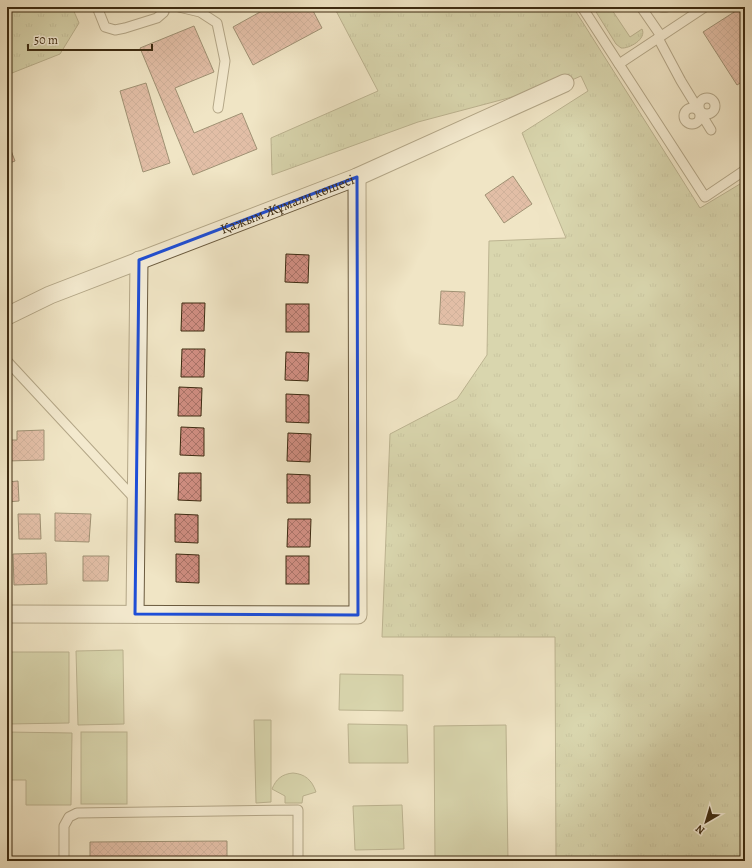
<svg xmlns="http://www.w3.org/2000/svg" width="752" height="868" font-family="Alegreya,serif">
<style>
.grass{fill:url(#grass-tufts);stroke:#7d7752}
.green{fill:#bdc392;stroke:#7d7752}
.building{fill:url(#building-cross-hatch);stroke:#3d2b11}
.lines{fill:none;stroke-linecap:round;stroke-linejoin:round}
.service-casing{stroke:#6a5a3e;stroke-width:11}
.minor-casing{stroke:#6a5a3e;stroke-width:19}
.service{stroke:#f5eed9;stroke-width:9}
.minor{stroke:#f5eed9;stroke-width:17}
.marked{fill:none;stroke:#1d4ed8;stroke-width:3;stroke-linejoin:round}
.labels{text-anchor:middle;dominant-baseline:central;stroke-width:3.5;stroke-linejoin:round;paint-order:stroke}
.street-label{font-size:14px;fill:#3d2b11;stroke:#f5eed9}
</style>
<defs>
<pattern id="grass-tufts" width="24" height="20" patternUnits="userSpaceOnUse"><rect width="24" height="20" fill="#bdc392"/><path d="M3 7l-1-3M5 7V3M7 7l1-3M15 17l-1-3M17 17v-4M19 17l1-3" fill="none" stroke="#9b9f76"/></pattern>
<pattern id="building-cross-hatch" width="8" height="8" patternUnits="userSpaceOnUse"><rect width="8" height="8" fill="#d08e82"/><path d="M0 0l8 8M0 8l8-8" fill="none" stroke="#aa7469"/></pattern>
</defs>
<rect width="100%" height="100%" fill="#f0e5c5"/>
<filter id="stains"><feTurbulence type="fractalNoise" baseFrequency=".005" numOctaves="4"/><feColorMatrix values="0 0 0 0 .2 0 0 0 0 .09 0 0 0 0 .02 0 0 0 .5 -.17"/></filter>
<radialGradient id="worn" r=".72"><stop offset=".6" stop-color="#630" stop-opacity="0"/><stop offset="1" stop-color="#630" stop-opacity=".3"/></radialGradient>
<g class="grass">
<polygon points="7,7 72,7 79,23 60,54 7,75"/>
<polygon points="334,7 573,7 700,208 745,181 745,861 556,861 555,637 382,637 390,434 457,399 487,355 489,241 566,238 522,133 588,91 581,76 565,83 418,122 272,175 271,138 378,91"/>
<path d="M593,7H610L630,37L642,29C647,39 629,49 621,48L616,44Z"/>
</g>
<g class="green">
<polygon points="123,650 124,724 78,725 76,651"/>
<polygon points="7,652 69,652 69,723 7,724"/>
<polygon points="340,674 403,675 403,711 339,710"/>
<polygon points="254,720 271,720 271,802 256,803"/>
<polygon points="348,724 407,725 408,763 349,763"/>
<polygon points="506,725 508,861 435,861 434,726"/>
<polygon points="7,732 72,733 71,805 26,805 26,780 7,780"/>
<rect x="81" y="732" width="46" height="72"/>
<path d="M293,773C305,774 312,780 316,792L303,796L302,803H285V796L272,789C276,779 282,774 293,773Z"/>
<polygon points="402,805 404,849 355,850 353,806"/>
</g>
<g class="building">
<polygon points="269,7 311,7 322,28 253,65 233,27"/>
<polygon points="742,7 745,7 745,80 737,85 703,32"/>
<polygon points="194,26 214,72 175,88 194,133 242,113 257,149 193,175 140,48"/>
<polygon points="146,83 170,163 143,172 120,91"/>
<polygon points="7,140 15,161 7,164"/>
<polygon points="513,176 532,204 504,223 485,195"/>
<polygon points="286,254 309,255 308,283 285,282"/>
<polygon points="441,291 465,292 463,326 439,324"/>
<polygon points="182,303 205,303 204,331 181,331"/>
<rect x="286" y="304" width="23" height="28"/>
<polygon points="182,349 205,349 204,377 181,377"/>
<polygon points="286,352 309,353 308,381 285,380"/>
<polygon points="179,387 202,388 201,416 178,416"/>
<polygon points="286,394 309,395 309,423 286,422"/>
<polygon points="181,427 204,428 204,456 180,455"/>
<polygon points="44,430 44,460 7,461 7,450 11,450 11,440 17,440 17,431"/>
<polygon points="288,433 311,434 310,462 287,461"/>
<polygon points="179,473 201,473 201,501 178,500"/>
<polygon points="287,474 310,475 310,503 287,503"/>
<polygon points="18,481 19,501 7,502 7,482"/>
<polygon points="55,513 91,514 89,542 55,541"/>
<polygon points="18,514 40,514 41,539 19,539"/>
<polygon points="175,514 198,515 198,543 175,542"/>
<polygon points="288,519 311,519 310,547 287,547"/>
<polygon points="46,553 47,584 14,585 13,554"/>
<polygon points="176,554 199,555 199,583 176,582"/>
<polygon points="83,556 109,556 108,581 83,581"/>
<rect x="286" y="556" width="23" height="28"/>
<polygon points="227,841 227,861 90,861 90,842"/>
</g>
<g class="lines">
<g class="service-casing">
<g id="service">
<polyline points="97,7 105,27 115,30 125,28 157,18 164,12 163,7"/>
<polyline points="179,7 200,12 217,23 225,61 218,108"/>
<polyline points="582,7 705,197 745,170"/>
<polyline points="641,7 661,36"/>
<polyline points="662,7 666,7"/>
<polyline points="658,38 681,81 711,130"/>
<polyline points="619,64 705,7"/>
<circle cx="707" cy="106" r="8"/>
<circle cx="692" cy="116" r="8"/>
<polyline points="7,361 135,499"/>
<polyline points="64,861 64,826 69,817 77,813 298,810 298,861"/>
</g>
</g>
<g class="minor-casing">
<g id="minor">
<path id="s1" d="M7,316L50,295L357,177L565,83"/>
<polyline points="7,614 358,615 357,177"/>
<polyline points="135,614 139,260"/>
</g>
</g>
<use href="#service" class="service"/>
<use href="#minor" class="minor"/>
</g>
<path d="M0 0H752V868H0ZM357,177L358,615L135,614L139,260Z" fill="#f0e5c5" fill-opacity=".55" fill-rule="evenodd"/>
<path class="marked" d="M357,177L358,615L135,614L139,260Z"/>
<g class="labels">
<g class="street-label">
<text stroke="none"><textPath href="#s1" startOffset="302">Қажым Жұмали көшесі</textPath></text>
</g>
</g>
<rect width="752" height="868" fill="none" stroke="#f0e5c5" stroke-width="24"/>
<rect x="8" y="8" width="736" height="852" fill="none" stroke="#3d2b11" stroke-width="2"/>
<rect x="12" y="12" width="728" height="844" fill="none" stroke="#3d2b11"/>
<g transform="translate(706 822) rotate(218)" stroke="#f5eed9" stroke-width="3" paint-order="stroke">
<path d="M0-3L7 15L0 10L-7 15Z" fill="#3d2b11"/>
<text y="-6" font-size="11" font-weight="bold" text-anchor="middle" fill="#3d2b11">N</text>
</g>
<path d="M28 44v6h124v-6" fill="none" stroke="#3d2b11" stroke-width="2"/>
<text x="34" y="44" font-size="12" fill="#3d2b11" stroke="#f5eed9" stroke-width="3" paint-order="stroke">50 m</text>
<rect width="100%" height="100%" filter="url(#stains)"/>
<rect width="100%" height="100%" fill="url(#worn)"/>
</svg>
